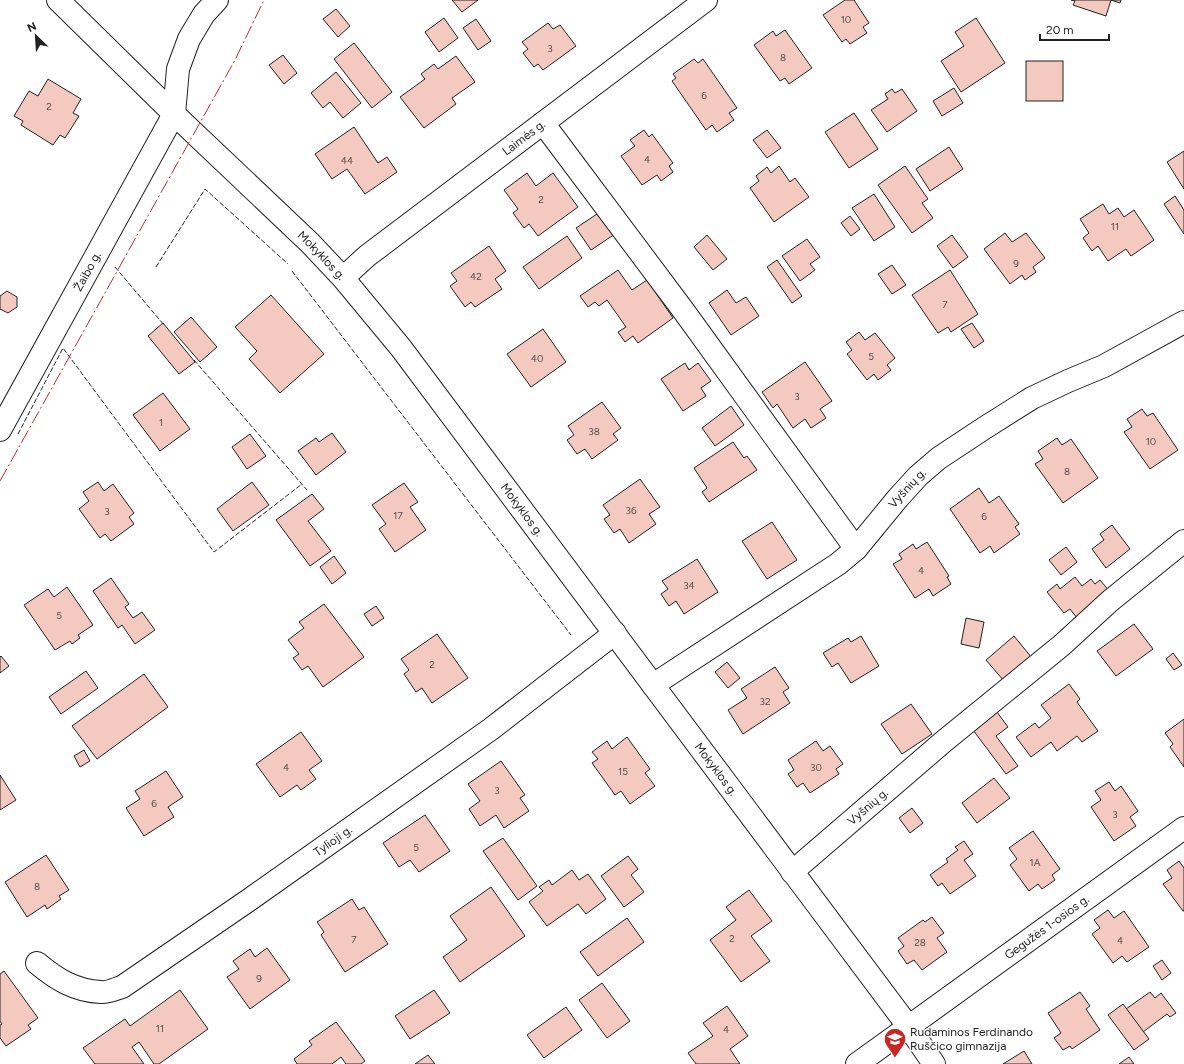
<svg xmlns="http://www.w3.org/2000/svg" width="1184" height="1064" font-family="Figtree,sans-serif">
<style>
.building{fill:#f3c9c0;stroke:#222}
.lines{fill:none;stroke-linecap:round;stroke-linejoin:round}
.minor-casing{stroke:#222;stroke-width:24}
.minor{stroke:#fff;stroke-width:22}
.fence{stroke:#222;stroke-width:1;stroke-dasharray:5 2;stroke-linecap:butt}
.power{stroke:#c62828;stroke-width:1;stroke-dasharray:14 3 2 3;stroke-linecap:butt}
.labels{text-anchor:middle;dominant-baseline:central;stroke-width:3;stroke-linejoin:round;paint-order:stroke}
.number-label{font-size:10px;fill:#564c4a}
.street-label{font-size:12px;fill:#222;stroke:#fff}
.poi-label{font-size:12px;fill:#222;stroke:#fff;text-anchor:start}
</style>
<rect width="100%" height="100%" fill="#fff"/>
<g class="building">
<polygon points="452,0 478,0 462,12"/>
<polygon points="845,0 854,0 869,23 863,27 867,33 850,44 846,39 842,42 823,15"/>
<polygon points="1071,0 1121,0 1120,3 1111,0 1106,16 1073,5 1075,1"/>
<polygon points="336,9 350,26 338,37 323,19"/>
<polygon points="444,18 458,38 439,52 425,32"/>
<polygon points="976,18 1005,63 961,92 941,61 964,46 955,32"/>
<polygon points="476,19 491,41 478,50 463,28"/>
<polygon points="548,23 553,29 560,25 576,46 543,70 538,64 534,67 523,53 528,49 522,42"/>
<polygon points="785,30 812,68 789,84 785,78 780,81 754,45 773,31 776,36"/>
<polygon points="354,43 392,92 372,108 334,59"/>
<polygon points="283,55 297,73 284,84 269,65"/>
<polygon points="456,56 475,82 452,98 456,104 424,128 400,97 425,79 421,74 434,64 438,69"/>
<polygon points="694,59 698,63 703,59 737,108 729,113 734,120 717,132 712,125 706,130 672,81 676,78 673,74"/>
<rect x="1026" y="61" width="37" height="40"/>
<polygon points="336,72 361,103 343,118 330,102 323,108 311,93"/>
<polygon points="48,79 81,99 73,113 79,116 65,138 60,135 53,145 21,125 23,121 14,116 29,91 38,96"/>
<polygon points="954,88 963,103 942,116 933,101"/>
<polygon points="892,89 895,93 902,89 917,111 887,132 871,110 888,99 885,94"/>
<polygon points="854,113 878,149 849,168 825,132"/>
<polygon points="354,127 378,163 387,157 397,172 365,194 347,169 332,179 315,154"/>
<polygon points="644,130 649,137 652,134 673,163 669,166 673,172 661,181 657,175 642,185 621,156 635,146 630,140"/>
<polygon points="767,130 781,148 767,158 753,140"/>
<polygon points="949,147 963,169 930,191 916,169"/>
<polygon points="1184,151 1184,189 1167,162"/>
<polygon points="779,166 790,182 795,178 809,197 774,222 750,188 759,181 756,176 767,167 771,173"/>
<polygon points="905,166 928,199 922,203 933,218 912,233 878,185"/>
<polygon points="527,173 536,186 553,173 578,207 538,236 529,224 524,228 513,213 518,209 504,190"/>
<polygon points="874,194 895,227 874,241 852,208"/>
<polygon points="1175,196 1184,210 1184,234 1164,204"/>
<polygon points="1103,204 1109,214 1118,208 1124,217 1134,210 1154,240 1131,256 1126,249 1108,261 1098,246 1092,251 1083,238 1089,233 1080,219"/>
<polygon points="600,212 615,234 591,250 576,228"/>
<polygon points="850,216 860,229 851,236 841,223"/>
<polygon points="1005,233 1012,242 1026,233 1045,258 1033,267 1036,272 1025,280 1022,275 1010,284 984,249"/>
<polygon points="707,235 727,259 713,270 694,247"/>
<polygon points="952,235 968,257 953,268 937,246"/>
<polygon points="567,236 582,258 539,289 523,267"/>
<polygon points="807,239 820,257 810,264 815,270 800,281 782,256"/>
<polygon points="489,246 506,271 495,279 502,289 475,307 471,302 465,307 450,286 457,281 451,273"/>
<polygon points="777,260 802,296 792,303 767,267"/>
<polygon points="892,265 906,285 892,294 878,274"/>
<polygon points="618,270 632,290 647,280 673,318 638,343 633,336 625,342 618,332 626,327 607,300 599,306 595,302 588,307 580,296"/>
<polygon points="950,270 978,314 951,332 948,327 938,333 912,295"/>
<polygon points="727,290 736,303 746,297 759,316 731,335 709,303"/>
<polygon points="7,291 17,297 17,307 8,313 0,309 0,296"/>
<polygon points="271,295 324,354 280,393 249,359 257,351 235,327"/>
<polygon points="191,317 217,347 200,362 174,332"/>
<polygon points="163,323 195,362 179,374 148,336"/>
<polygon points="972,323 984,341 974,348 961,329"/>
<polygon points="543,329 566,362 531,387 507,354"/>
<polygon points="859,332 865,340 875,333 895,358 887,365 891,370 878,380 874,374 867,380 847,354 852,350 846,342"/>
<polygon points="805,362 832,401 820,409 826,418 811,428 805,419 793,428 777,404 773,408 762,392"/>
<polygon points="685,363 689,370 698,363 711,381 701,388 706,396 683,411 661,379"/>
<polygon points="163,393 190,429 160,451 133,415"/>
<polygon points="602,402 621,428 613,434 618,440 592,459 585,449 577,454 567,440 574,435 568,426"/>
<polygon points="731,406 744,425 715,446 702,428"/>
<polygon points="1142,409 1147,416 1153,413 1178,450 1150,469 1124,432 1132,427 1127,419"/>
<polygon points="332,433 346,452 316,475 298,451 316,438 319,442"/>
<polygon points="250,434 266,456 247,469 232,447"/>
<polygon points="1057,438 1062,445 1071,439 1098,478 1063,503 1035,464 1043,459 1038,451"/>
<polygon points="733,442 744,458 747,456 757,470 709,502 702,492 707,488 694,468"/>
<polygon points="640,479 660,507 649,514 656,524 629,543 620,529 614,533 604,519 610,515 603,505"/>
<polygon points="98,482 104,491 113,484 134,513 129,517 134,524 111,541 105,534 100,538 79,509 89,501 83,492"/>
<polygon points="252,482 269,505 233,531 217,509"/>
<polygon points="404,483 418,502 410,507 426,530 395,552 379,529 386,524 372,505"/>
<polygon points="979,488 989,503 999,496 1019,524 1015,527 1020,534 994,553 990,546 980,553 950,509"/>
<polygon points="312,494 324,509 308,521 331,551 310,566 276,520"/>
<polygon points="772,522 797,560 767,579 742,541"/>
<polygon points="1112,525 1130,549 1106,568 1092,549 1104,540 1100,534"/>
<polygon points="927,542 949,576 947,577 951,584 933,596 929,589 915,598 893,564 902,559 899,554 913,544 916,549"/>
<polygon points="1066,547 1077,562 1061,575 1049,560"/>
<polygon points="334,556 346,573 332,584 320,567"/>
<polygon points="697,559 718,592 684,614 676,601 669,606 661,594 668,589 662,581"/>
<polygon points="1075,577 1082,586 1091,579 1095,584 1100,580 1110,592 1077,618 1070,609 1064,613 1047,592 1057,584 1060,589"/>
<polygon points="111,578 129,604 125,607 133,618 142,612 155,630 135,644 122,625 118,628 93,591"/>
<polygon points="67,587 93,625 78,635 80,638 72,644 70,641 55,650 24,605 48,589 54,597"/>
<polygon points="324,604 364,657 323,687 308,666 302,670 293,658 299,654 288,640 304,628 299,622"/>
<polygon points="376,606 384,618 372,626 364,614"/>
<polygon points="966,618 984,622 979,648 961,644"/>
<polygon points="1134,624 1153,649 1116,676 1097,651"/>
<polygon points="437,634 468,678 432,703 422,688 416,692 404,674 409,670 401,659"/>
<polygon points="861,636 879,666 851,683 838,663 832,667 823,653 848,638 851,642"/>
<polygon points="1014,636 1032,658 1004,681 986,660"/>
<polygon points="1173,653 1182,665 1174,670 1166,659"/>
<polygon points="1,656 9,666 0,673 0,657"/>
<polygon points="727,662 740,678 728,688 715,672"/>
<polygon points="775,667 789,688 783,692 790,703 743,734 728,710 747,698 741,689"/>
<polygon points="86,671 98,688 61,714 49,697"/>
<polygon points="144,674 168,707 97,759 72,726"/>
<polygon points="1069,684 1080,699 1077,702 1098,731 1082,742 1077,736 1057,751 1051,742 1031,757 1016,737 1035,723 1039,728 1051,718 1041,705"/>
<polygon points="911,704 932,734 902,754 881,724"/>
<polygon points="994,708 1008,727 996,736 1018,766 1006,774 970,726"/>
<polygon points="1184,719 1184,767 1170,747 1173,744 1165,733"/>
<polygon points="301,732 322,761 309,770 316,779 301,790 297,785 280,797 256,764"/>
<polygon points="627,737 650,769 645,773 655,786 630,804 621,791 615,795 592,763 598,759 592,752 607,741 612,749"/>
<polygon points="816,741 823,751 830,746 843,764 836,769 839,774 810,793 803,783 797,787 788,774 794,770 788,760"/>
<polygon points="84,750 90,761 80,767 74,756"/>
<polygon points="501,761 525,795 520,798 529,811 504,828 496,815 480,826 469,809 480,801 468,784"/>
<polygon points="166,771 183,797 168,807 174,817 144,836 126,808 140,799 135,791"/>
<polygon points="0,775 16,800 0,810"/>
<polygon points="994,778 1010,798 977,823 962,803"/>
<polygon points="1109,782 1115,791 1121,786 1138,811 1130,817 1136,826 1114,841 1091,807 1101,800 1095,791"/>
<polygon points="912,808 923,823 910,833 899,818"/>
<polygon points="425,815 450,851 419,872 410,860 399,867 383,843"/>
<polygon points="1033,831 1060,869 1052,875 1055,880 1042,889 1038,884 1029,891 1010,865 1017,859 1009,848"/>
<polygon points="503,838 537,886 518,900 483,851"/>
<polygon points="964,841 973,854 964,860 976,876 950,894 942,883 938,886 930,875 948,862 946,859 958,850 955,847"/>
<polygon points="46,855 69,890 59,896 61,899 47,909 45,905 27,917 5,882"/>
<polygon points="628,856 638,869 631,875 644,892 624,907 601,876"/>
<polygon points="1179,861 1184,868 1184,911 1183,911 1163,884 1172,878 1167,870"/>
<polygon points="572,870 579,880 588,874 606,899 586,914 578,904 547,926 529,902 543,891 539,887 549,880 552,885"/>
<polygon points="491,887 525,936 460,982 443,957 467,940 450,916"/>
<polygon points="749,890 772,921 751,936 770,961 741,982 710,940 736,920 726,907"/>
<polygon points="352,899 359,910 364,907 388,944 345,972 321,935 324,932 317,922"/>
<polygon points="1108,910 1114,918 1124,911 1149,947 1127,962 1122,956 1113,963 1092,934 1100,928 1094,920"/>
<polygon points="932,917 944,933 937,938 947,952 922,970 914,960 907,964 898,951 904,946 898,938 923,920 925,922"/>
<polygon points="627,918 644,942 598,976 580,952"/>
<polygon points="267,948 290,980 250,1009 227,977 239,969 233,961 250,949 255,957"/>
<polygon points="1162,960 1171,973 1162,980 1153,966"/>
<polygon points="4,971 38,1018 28,1025 31,1029 6,1046 0,1038 0,1025 2,1024 0,1021 0,974"/>
<polygon points="602,983 630,1021 607,1038 579,1000"/>
<polygon points="180,990 208,1029 159,1064 154,1064 139,1042 132,1047 144,1064 95,1064 83,1048 125,1019 130,1026"/>
<polygon points="434,990 450,1013 410,1039 395,1016"/>
<polygon points="1080,992 1090,1006 1086,1009 1100,1030 1072,1049 1070,1046 1063,1050 1054,1038 1061,1033 1048,1013"/>
<polygon points="1150,992 1155,998 1161,993 1176,1013 1170,1017 1167,1014 1143,1032 1126,1009"/>
<polygon points="1123,1004 1149,1039 1134,1050 1108,1015"/>
<polygon points="727,1006 748,1036 730,1049 740,1064 696,1064 688,1053 713,1036 703,1023"/>
<polygon points="566,1007 582,1030 544,1058 527,1035"/>
<polygon points="336,1022 365,1061 361,1064 346,1064 341,1057 332,1064 297,1064 294,1059 312,1045 309,1041"/>
<polygon points="1024,1051 1032,1064 1003,1064"/>
<polygon points="428,1055 435,1064 415,1064"/>
<polygon points="1129,1057 1134,1064 1119,1064"/>
</g>
<g class="lines">
<g class="minor-casing">
<g id="minor">
<path id="s1" d="M58,0L174,114L310,243L343,278L401,348L908,1026L934,1064"/>
<polyline points="543,123 683,310 856,549"/>
<path id="s2" d="M343,278L367,256L706,0"/>
<path id="s3" d="M0,430L174,114L178,69L189,39L204,14L217,0"/>
<path id="s4" d="M653,685L838,564L856,549L898,498L918,476L939,458L986,427L1032,398L1068,381L1104,366L1184,322"/>
<path id="s5" d="M792,872L943,742L1062,645L1110,601L1184,541"/>
<path id="s6" d="M37,963C56,979 75,991 101,992C107,993 115,989 122,987L249,900L491,729L615,633"/>
<path id="s7" d="M857,1064L1184,828"/>
</g>
</g>
<use href="#minor" class="minor"/>
<g class="fence">
<polyline points="115,267 164,325"/>
<polyline points="156,267 205,189 288,264"/>
<polyline points="292,271 571,635"/>
<polyline points="194,360 307,490"/>
<polyline points="18,434 63,348 214,552 302,484"/>
</g>
<polyline class="power" points="0,481 235,60 264,0"/>
</g>
<defs>
<g id="school-pin" transform="scale(1.15)"><path d="M0 17L-7.5 6A9.5 9.5 0 1 1 7.5 6Z" fill="#c62828" stroke="#fff"/><path d="M0-5L7-2L0 1L-7-2ZM-4 1L0 2.5L4 1V4Q0 6-4 4Z" fill="#fff"/></g>
</defs>
<g fill-rule="evenodd">
<use href="#school-pin" x="895" y="1039"/>
</g>
<g class="labels">
<g class="number-label">
<text x="846" y="19">10</text>
<text x="550" y="48">3</text>
<text x="783" y="57">8</text>
<text x="704" y="95">6</text>
<text x="49" y="106">2</text>
<text x="647" y="159">4</text>
<text x="347" y="160">44</text>
<text x="541" y="199">2</text>
<text x="1115" y="226">11</text>
<text x="1016" y="263">9</text>
<text x="476" y="276">42</text>
<text x="945" y="304">7</text>
<text x="871" y="356">5</text>
<text x="537" y="358">40</text>
<text x="797" y="396">3</text>
<text x="161" y="422">1</text>
<text x="594" y="431">38</text>
<text x="1151" y="441">10</text>
<text x="1067" y="471">8</text>
<text x="631" y="510">36</text>
<text x="107" y="511">3</text>
<text x="398" y="515">17</text>
<text x="984" y="516">6</text>
<text x="921" y="570">4</text>
<text x="689" y="585">34</text>
<text x="59" y="615">5</text>
<text x="432" y="664">2</text>
<text x="765" y="701">32</text>
<text x="286" y="767">4</text>
<text x="816" y="767">30</text>
<text x="623" y="771">15</text>
<text x="497" y="790">3</text>
<text x="154" y="803">6</text>
<text x="1115" y="814">3</text>
<text x="416" y="847">5</text>
<text x="1035" y="862">1A</text>
<text x="37" y="886">8</text>
<text x="732" y="938">2</text>
<text x="354" y="939">7</text>
<text x="1120" y="940">4</text>
<text x="920" y="942">28</text>
<text x="259" y="978">9</text>
<text x="160" y="1028">11</text>
<text x="726" y="1029">4</text>
</g>
<g class="street-label">
<text stroke="none"><textPath href="#s2" startOffset="229">Laimės g.</textPath></text>
<text stroke="none"><textPath href="#s1" startOffset="367">Mokyklos g.</textPath></text>
<text stroke="none"><textPath href="#s3" startOffset="181">Žaibo g.</textPath></text>
<text stroke="none"><textPath href="#s4" startOffset="324">Vyšnių g.</textPath></text>
<text stroke="none"><textPath href="#s1" startOffset="691">Mokyklos g.</textPath></text>
<text stroke="none"><textPath href="#s1" startOffset="1015">Mokyklos g.</textPath></text>
<text stroke="none"><textPath href="#s5" startOffset="100">Vyšnių g.</textPath></text>
<text stroke="none"><textPath href="#s6" startOffset="350">Tylioji g.</textPath></text>
<text stroke="none"><textPath href="#s7" startOffset="234">Gegužės 1-osios g.</textPath></text>
</g>
<g class="poi-label">
<text x="910" y="1032">Rudaminos Ferdinando<tspan x="910" dy="14">Ruščico gimnazija</tspan></text>
</g>
</g>
<g transform="translate(36 36) rotate(335)" stroke="#ffffff" stroke-width="3" paint-order="stroke">
<path d="M0-3L7 15L0 10L-7 15Z" fill="#222222"/>
<text y="-6" font-size="11" font-weight="bold" text-anchor="middle" fill="#222222">N</text>
</g>
<path d="M1040 34v6h69v-6" fill="none" stroke="#222222" stroke-width="2"/>
<text x="1046" y="34" font-size="12" fill="#222222" stroke="#ffffff" stroke-width="3" paint-order="stroke">20 m</text>
</svg>
